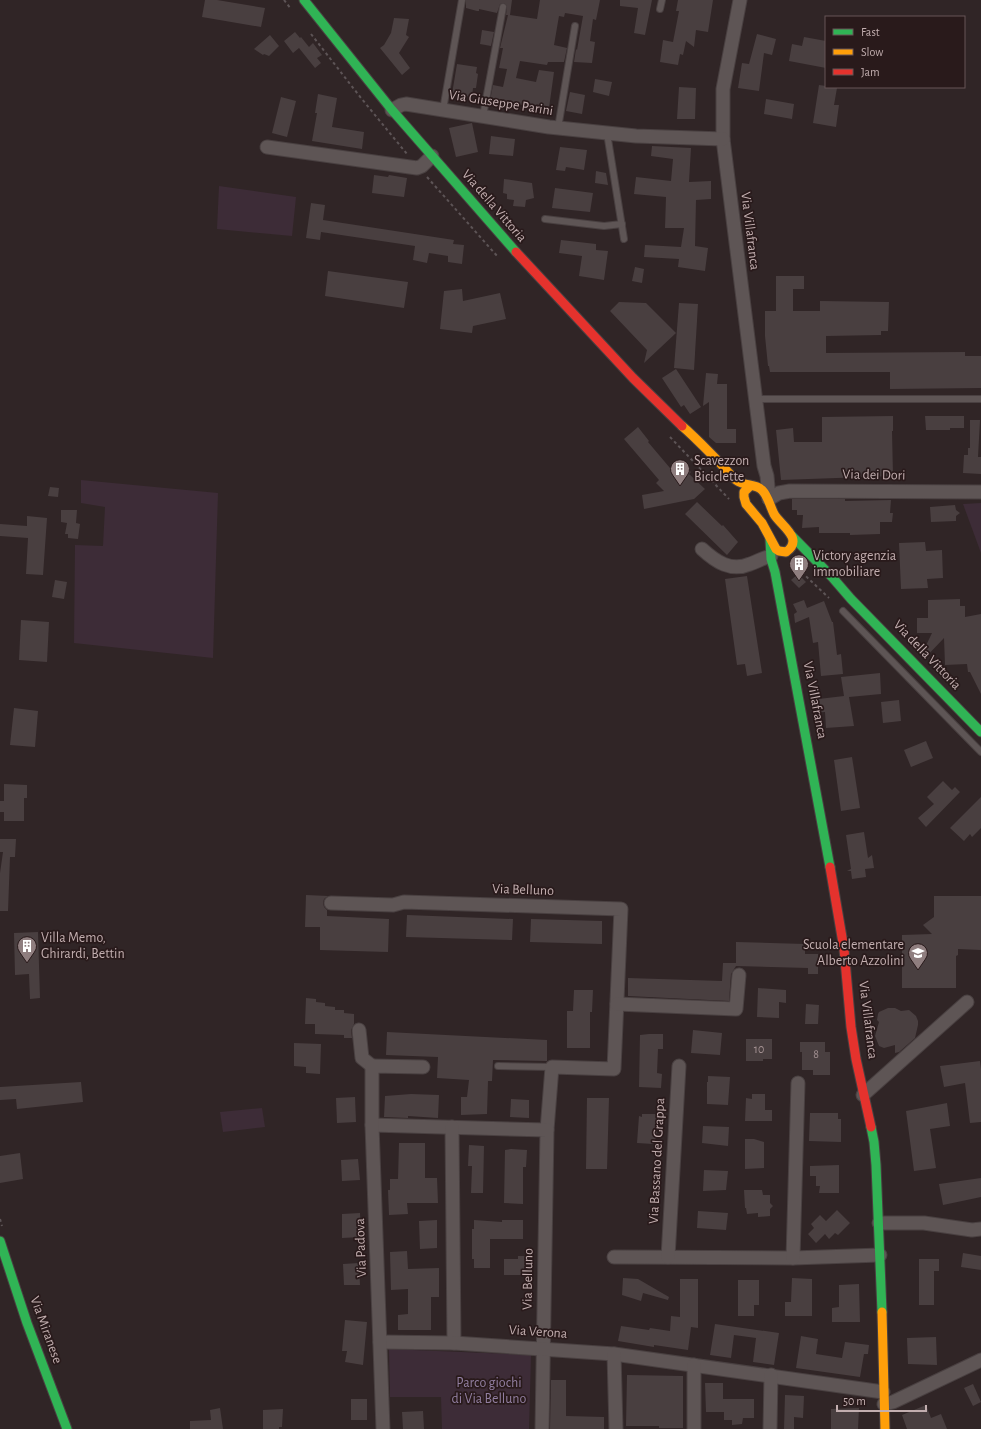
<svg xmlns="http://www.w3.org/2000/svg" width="981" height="1429" font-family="'Alegreya Sans',sans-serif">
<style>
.green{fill:#3d2c37}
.building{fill:#493f40}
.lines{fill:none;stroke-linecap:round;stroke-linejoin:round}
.lane-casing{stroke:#494041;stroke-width:8}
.street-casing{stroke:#494041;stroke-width:15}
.fast-casing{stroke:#494041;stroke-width:11}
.slow-casing{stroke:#494041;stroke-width:11}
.jam-casing{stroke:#494041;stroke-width:11}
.path{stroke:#5d5456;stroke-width:2;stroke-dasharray:3 3;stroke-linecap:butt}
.lane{stroke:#5e5555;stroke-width:6}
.street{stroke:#5e5555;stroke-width:13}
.fast{stroke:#30b455;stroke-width:9}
.slow{stroke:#ff9f0a;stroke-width:9}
.jam{stroke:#e5322d;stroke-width:9}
.labels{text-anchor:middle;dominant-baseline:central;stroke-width:3.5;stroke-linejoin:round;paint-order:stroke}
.number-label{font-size:12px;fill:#a49293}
.street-label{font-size:14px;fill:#c2aeaf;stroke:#291a1b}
.poi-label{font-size:14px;fill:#c2aeaf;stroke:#291a1b;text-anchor:start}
.park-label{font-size:14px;fill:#927fa1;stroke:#291a1b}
</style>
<rect width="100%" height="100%" fill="#302526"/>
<g class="green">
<polygon points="219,186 296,197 292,236 217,229"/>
<polygon points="81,480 218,493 213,658 74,643 75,545 103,546 105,507 81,503"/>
<polygon points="981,503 981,553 963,504"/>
<polygon points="262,1108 265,1127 223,1132 220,1112"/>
<polygon points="389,1349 531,1355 529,1429 442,1429 441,1397 390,1397"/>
</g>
<g class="building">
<polygon points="205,0 217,0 265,8 261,27 202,17"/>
<polygon points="466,0 512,0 510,15 537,19 540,0 600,0 596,20 593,19 590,41 595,42 592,63 574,62 576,49 577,50 583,16 565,13 564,17 559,16 554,45 567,48 564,62 548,62 547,65 520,61 516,78 536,82 539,70 554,72 549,108 529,105 529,106 490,101 493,85 503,87 507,69 499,68 503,48 500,48 508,15 506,15 507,6 504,3 500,4 497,13 479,9 479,11 477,11 466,8"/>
<polygon points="620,0 652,0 645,35 634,33 638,8 620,6"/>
<polygon points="678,0 713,0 708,32 696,30 694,47 686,41 683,55 680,54 678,65 660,62 663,40 673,42 679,11 676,11"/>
<polygon points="394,18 409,19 406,35 409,37 399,53 410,68 402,75 380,48 384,45 391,33"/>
<polygon points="482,30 494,32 491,46 480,44"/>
<polygon points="295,32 300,38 301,37 309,47 313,43 322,55 317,58 321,63 315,68 299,48 293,53 284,41"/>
<polygon points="757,34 776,39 772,55 764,53 759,91 738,88 742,63 749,64"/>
<polygon points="270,35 279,46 269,56 264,54 263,55 254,49"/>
<polygon points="804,37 826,41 826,68 789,61 792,44 802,46"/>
<polygon points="457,64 477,67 476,73 478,74 476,88 473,88 472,97 452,94"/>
<polygon points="595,79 612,82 609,96 593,92"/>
<polygon points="819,85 826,86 826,87 837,88 834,105 839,105 836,127 813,123"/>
<polygon points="679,87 696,88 695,119 677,119"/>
<polygon points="570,92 585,95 582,114 566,111"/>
<polygon points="318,94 337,98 332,127 364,132 362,149 312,141 317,113 315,113"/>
<polygon points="281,97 296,101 287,137 272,133"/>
<polygon points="766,99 794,104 792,119 764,114"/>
<polygon points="472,123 478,152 456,157 449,128"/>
<polygon points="491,136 515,139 513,156 489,154"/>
<polygon points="652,146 691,148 689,182 711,181 711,199 696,200 695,246 708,248 705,271 678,267 679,259 644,257 645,245 681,247 684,228 665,228 666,197 634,194 636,177 671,181 673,159 651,156"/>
<polygon points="560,147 587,150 584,170 566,167 565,171 556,170"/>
<polygon points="596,171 606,173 608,185 595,183"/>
<polygon points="374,175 388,177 389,175 407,178 404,197 372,193"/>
<polygon points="504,179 532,183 534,198 526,200 525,207 513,206 514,200 507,199 507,194 503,193"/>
<polygon points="555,188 593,193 590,212 552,208"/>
<polygon points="311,203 325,205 323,220 454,240 453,244 464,245 462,264 448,262 448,256 429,253 427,263 413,260 415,246 321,232 320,240 306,238"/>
<polygon points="561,240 596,244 596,250 608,251 604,280 579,276 582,256 559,253"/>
<polygon points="635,267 644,269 642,283 632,281"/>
<polygon points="328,271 408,282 404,308 325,296"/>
<polygon points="776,276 804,276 804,289 793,289 793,311 820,311 820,301 889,302 888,331 881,331 881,335 826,336 826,353 965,352 965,356 981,356 981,388 890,389 890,372 770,372 769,366 768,366 765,336 765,311 776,311"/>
<polygon points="462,289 463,301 500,293 506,319 473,326 472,333 440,329 444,291"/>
<polygon points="619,302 646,303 676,333 644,363 647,350 610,311"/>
<polygon points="679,303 698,304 694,370 674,368"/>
<polygon points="676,369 701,407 690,414 684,405 681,407 662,378"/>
<polygon points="706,373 718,374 717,384 727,384 727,429 736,429 736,443 716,443 709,437 709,402 703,406"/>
<polygon points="893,416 893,431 892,431 893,476 781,480 776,430 793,428 794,442 822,442 822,417"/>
<polygon points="925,416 964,416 964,428 950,428 950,430 926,430"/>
<polygon points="970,420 980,420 978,457 981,457 981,474 963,473 964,455 968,455 968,448 970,448"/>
<polygon points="638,427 649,441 648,442 670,468 677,461 691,472 689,474 705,489 694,499 644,509 642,495 664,491 656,483 659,480 624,439"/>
<polygon points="50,487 59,488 58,497 48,496"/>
<polygon points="792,499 845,499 845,501 891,500 890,513 893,513 892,522 880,522 880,534 850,535 850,533 819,533 819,527 802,528 803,515 797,515 797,510 792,510"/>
<polygon points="697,502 722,526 723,525 738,542 727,555 685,514"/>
<polygon points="955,505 956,510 960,513 956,516 956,521 931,522 930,507"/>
<polygon points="61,510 77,510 76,523 80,524 78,539 68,538 68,534 65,534 67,523 61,522"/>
<polygon points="27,516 47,518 43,575 26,574 28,538 0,536 0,524 27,526"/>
<polygon points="925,542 926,551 942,550 943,578 927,579 928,588 901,589 899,543"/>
<polygon points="798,574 806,582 799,588 791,580"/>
<polygon points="747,576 762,673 747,676 745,664 737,665 725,579"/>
<polygon points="55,580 67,582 64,599 52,597"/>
<polygon points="960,599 960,606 965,606 965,617 981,614 981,694 970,672 968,672 967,664 945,665 944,638 924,659 921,656 932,633 917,633 917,618 928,618 928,600"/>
<polygon points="804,600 807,608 824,601 832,622 833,622 837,655 841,654 843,674 821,676 818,642 813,643 809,617 795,623 794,614 797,612 793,604"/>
<polygon points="21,620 49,622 47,662 19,660"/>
<polygon points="880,673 881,694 849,697 854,726 826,728 825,712 812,713 810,700 844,696 841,677"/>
<polygon points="899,700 901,721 883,723 881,702"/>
<polygon points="14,708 38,711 35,747 10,745"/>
<polygon points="926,741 933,758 911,767 904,750"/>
<polygon points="852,757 860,808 841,811 834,760"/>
<polygon points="943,781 952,790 955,787 960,792 926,827 918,818 934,804 927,797"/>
<polygon points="4,784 27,785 27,798 24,798 24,821 4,821 4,812 0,812 0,801 4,801"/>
<polygon points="981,797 981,828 972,837 970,834 964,841 950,828"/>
<polygon points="864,832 868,858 872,855 874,868 865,869 866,877 852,879 851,871 847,871 851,869 846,835"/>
<polygon points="0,839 16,839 15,857 10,857 8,911 0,911 0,873 3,852 0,852"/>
<polygon points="306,895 328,896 324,899 323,903 324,907 327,910 327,916 389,919 388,952 320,950 320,927 305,927"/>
<polygon points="934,896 981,896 981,950 958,949 958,955 956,956 956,988 902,988 902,935 932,934 923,925 934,917"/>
<polygon points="407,915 513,919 512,940 406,937"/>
<polygon points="531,919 602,921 602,944 530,942"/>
<polygon points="38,932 40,998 30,999 29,974 15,975 14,933"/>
<polygon points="736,942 805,944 805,954 818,954 818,974 808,974 808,968 736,966 731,974 729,1001 628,996 628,978 722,981 723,963 736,963"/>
<polygon points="758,988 786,990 786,1003 779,1002 779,1018 757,1017"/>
<polygon points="574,990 593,990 592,1012 590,1012 590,1048 567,1048 567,1011 573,1011"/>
<polygon points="306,998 316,999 316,1002 325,1003 325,1006 335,1007 335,1010 344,1010 344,1013 354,1014 354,1024 351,1030 352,1038 344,1038 344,1035 315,1034 315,1024 305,1024"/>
<polygon points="806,1004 819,1005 818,1024 805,1024"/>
<polygon points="888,1008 895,1008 901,1011 909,1010 916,1016 918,1021 918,1025 915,1038 899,1052 895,1053 895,1045 884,1048 879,1046 875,1036 879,1022 877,1020 878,1014 879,1012"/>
<polygon points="693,1030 722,1033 720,1055 691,1053"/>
<polygon points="387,1032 547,1040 547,1061 493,1060 492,1081 488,1081 487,1114 461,1115 461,1097 467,1097 469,1080 437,1078 438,1057 386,1055"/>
<polygon points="649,1034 663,1034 663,1049 658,1049 657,1073 662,1074 661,1088 639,1087 640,1035"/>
<polygon points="746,1039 772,1039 772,1059 763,1059 763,1061 746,1061"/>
<polygon points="800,1042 825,1042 825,1052 830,1052 830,1075 813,1075 813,1070 802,1070 802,1052 800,1052"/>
<polygon points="294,1043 321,1044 320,1074 306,1073 306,1067 294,1066"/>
<polygon points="980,1061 981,1069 981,1122 970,1123 965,1083 944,1087 940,1066"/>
<polygon points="708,1076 730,1077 728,1105 707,1104 707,1082 708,1082"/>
<polygon points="81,1082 83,1102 17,1109 16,1099 0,1100 0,1087"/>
<polygon points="411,1094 439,1095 438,1118 408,1116 408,1118 384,1117 385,1096"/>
<polygon points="752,1094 765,1094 765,1110 772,1110 772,1121 745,1121 746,1098 752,1099"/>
<polygon points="355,1097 356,1122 337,1123 336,1098"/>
<polygon points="587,1098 609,1098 607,1169 586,1169"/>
<polygon points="511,1099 529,1100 529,1118 510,1117"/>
<polygon points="947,1103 950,1126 930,1129 936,1168 914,1171 906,1111"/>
<polygon points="810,1113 838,1113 838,1119 841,1119 841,1142 809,1141"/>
<polygon points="642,1114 660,1114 659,1129 657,1129 657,1136 653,1144 637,1143 639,1116 642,1117"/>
<polygon points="703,1126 729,1127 728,1146 702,1143"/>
<polygon points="745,1139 754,1139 764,1142 764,1168 745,1169"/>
<polygon points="399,1143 425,1143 425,1178 437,1178 438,1203 407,1203 408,1214 389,1215 388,1190 390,1190 390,1179 398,1179"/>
<polygon points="469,1145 484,1146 483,1193 471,1193 472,1166 468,1166"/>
<polygon points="511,1149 527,1150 526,1167 523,1167 523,1204 504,1203 505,1150"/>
<polygon points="20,1153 23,1179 0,1183 0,1156"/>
<polygon points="358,1159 360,1180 342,1181 341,1160"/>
<polygon points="839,1165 839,1193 819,1193 820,1186 816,1186 816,1176 810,1176 810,1166"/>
<polygon points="704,1170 728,1171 726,1190 703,1191"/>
<polygon points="981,1178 981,1197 943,1205 939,1184"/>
<polygon points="744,1190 762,1190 763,1195 770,1195 770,1203 773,1206 770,1209 770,1216 758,1217 758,1213 747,1214 746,1208 745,1208"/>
<polygon points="837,1210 850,1223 838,1235 835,1233 829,1239 825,1234 816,1243 808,1234 814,1228 811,1224 820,1215 826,1221"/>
<polygon points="698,1211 728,1213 726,1230 697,1228"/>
<polygon points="360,1213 361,1237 342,1238 342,1214"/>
<polygon points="437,1220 437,1248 420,1249 419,1221"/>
<polygon points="474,1220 502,1222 502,1220 523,1220 523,1239 490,1239 490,1268 474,1268 474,1259 472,1259 472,1229 474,1229"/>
<polygon points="407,1251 408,1269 439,1268 439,1297 431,1297 431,1330 398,1330 398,1315 408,1314 408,1289 391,1290 390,1252"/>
<polygon points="963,1253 981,1256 981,1270 961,1267"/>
<polygon points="518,1256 528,1256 528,1275 504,1275 504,1259 518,1259"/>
<polygon points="919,1259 939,1259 939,1271 934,1271 934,1305 919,1305"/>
<polygon points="359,1263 360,1285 344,1285 343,1264"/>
<polygon points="623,1278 638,1279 669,1297 668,1300 643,1293 641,1301 622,1295"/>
<polygon points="792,1278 812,1279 812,1316 785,1316 785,1302 791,1302"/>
<polygon points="680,1279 698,1279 698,1328 691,1327 688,1350 654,1345 654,1347 618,1341 621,1326 649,1330 650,1328 670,1331 671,1316 680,1317"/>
<polygon points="738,1280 759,1280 759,1305 754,1305 754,1316 738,1316"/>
<polygon points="859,1284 860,1322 832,1322 832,1308 839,1307 839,1285"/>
<polygon points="345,1320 367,1322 363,1365 345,1362 347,1351 342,1351"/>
<polygon points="715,1324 779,1333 774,1365 753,1362 756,1338 734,1335 731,1358 710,1355"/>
<polygon points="801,1336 818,1339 816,1354 842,1358 845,1342 869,1345 868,1354 864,1354 860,1377 796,1368"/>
<polygon points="936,1337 937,1365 908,1364 907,1338"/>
<polygon points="627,1375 683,1376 683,1428 659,1428 659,1426 626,1426"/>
<polygon points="551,1380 566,1380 566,1416 604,1417 604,1429 550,1429"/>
<polygon points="705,1383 723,1383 723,1399 754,1399 754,1418 743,1418 742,1424 732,1425 732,1420 724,1420 724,1412 706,1412"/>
<polygon points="973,1384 981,1402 973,1406 964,1388"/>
<polygon points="785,1395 804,1396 803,1418 794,1417 794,1429 784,1429"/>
<rect x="351" y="1399" width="16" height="21"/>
<polygon points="926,1405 931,1418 941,1414 947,1429 907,1429 902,1415"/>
<polygon points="220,1408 223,1429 190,1429 190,1421 211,1420 210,1410"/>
<polygon points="859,1408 858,1429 831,1429 831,1409"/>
<polygon points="283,1409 282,1427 279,1427 279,1429 263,1429 263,1410"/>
<polygon points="423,1411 424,1429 403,1429 402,1412"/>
</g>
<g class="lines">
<g class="lane-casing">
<g id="lane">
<polyline points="660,9 662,0"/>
<polyline points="443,110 462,0"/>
<polyline points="483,116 503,7"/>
<polyline points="558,128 575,26"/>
<polyline points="607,133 624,239"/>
<polyline points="545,219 604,226 622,224"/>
<polyline points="756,399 981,399"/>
<polyline points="843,611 981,752"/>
<polyline points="498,1066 552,1067"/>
</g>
</g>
<g class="street-casing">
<g id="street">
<polyline points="740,0 723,89 723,139 764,466 767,476 769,499"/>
<polyline points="392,110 401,105 406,104 549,127 636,136 723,139"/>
<polyline points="267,147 417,168 422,166 432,156"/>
<polyline points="769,499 779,493 790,491 981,492"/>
<path d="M702,549C716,562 731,572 750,564C759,561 762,558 771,556"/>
<polyline points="331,903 393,905 404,902 621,909 614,1069 552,1067 547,1130"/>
<polyline points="617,1004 736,1009 739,975"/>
<polyline points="359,1030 362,1058 372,1066"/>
<polyline points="863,1095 967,1002"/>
<polyline points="372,1125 547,1130 542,1429"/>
<polyline points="452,1127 454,1343"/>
<polyline points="879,1223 924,1223 972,1230 981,1229"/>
<polyline points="614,1257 793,1258 880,1255"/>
<polyline points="668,1257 679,1066"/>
<polyline points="793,1258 798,1083"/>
<polyline points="380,1342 454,1343 614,1354 883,1392"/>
<polyline points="614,1354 616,1429"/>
<polyline points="694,1365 694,1429"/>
<polyline points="884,1404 893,1402 981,1360"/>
<polyline points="383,1429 372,1125 372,1066 423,1067"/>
<polyline points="770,1429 771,1375"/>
</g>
</g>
<g class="fast-casing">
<g id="fast">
<polyline points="304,0 392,110 516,252"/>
<polyline points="792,536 832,577 851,599 981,732"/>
<polyline points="770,539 771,559 775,572 830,867"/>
<polyline points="871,1127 874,1142 876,1165 882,1312"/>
<polyline points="0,1241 27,1323 67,1429"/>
</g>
</g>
<g class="slow-casing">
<g id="slow">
<path d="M682,426C695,437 707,450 719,462C725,468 730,475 736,480C745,487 755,483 762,490C768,496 770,506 774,514C780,525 805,539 786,552L779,551L776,549L762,523L746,504L744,497V492L750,486"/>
<polyline points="882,1312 885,1429"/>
</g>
</g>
<g class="jam-casing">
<g id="jam">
<polyline points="516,252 633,378 682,426"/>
<polyline points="830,867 844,949 851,1027 856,1059 871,1127"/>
</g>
</g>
<g class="path">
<polyline points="284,0 291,9"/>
<polyline points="311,34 361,98 407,154"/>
<polyline points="427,177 498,257"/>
<polyline points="670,437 729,499"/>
<polyline points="793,564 829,598"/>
<polyline points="0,1219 2,1226"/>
</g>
<use href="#lane" class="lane"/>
<use href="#street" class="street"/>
<use href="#fast" class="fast"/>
<use href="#slow" class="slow"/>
<use href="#jam" class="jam"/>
</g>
<defs>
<g id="building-pin" transform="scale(1)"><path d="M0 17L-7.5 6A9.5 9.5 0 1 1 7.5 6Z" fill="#8f7e7f" stroke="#291a1b"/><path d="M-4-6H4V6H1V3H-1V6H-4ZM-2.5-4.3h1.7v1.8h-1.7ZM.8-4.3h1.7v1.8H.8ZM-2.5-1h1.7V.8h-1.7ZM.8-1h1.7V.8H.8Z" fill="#fff"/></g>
<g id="school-pin" transform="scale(1)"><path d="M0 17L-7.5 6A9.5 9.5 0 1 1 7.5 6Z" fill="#8f7e7f" stroke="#291a1b"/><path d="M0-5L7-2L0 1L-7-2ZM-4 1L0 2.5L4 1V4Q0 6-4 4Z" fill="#fff"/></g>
</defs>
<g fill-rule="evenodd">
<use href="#building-pin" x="680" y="469"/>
<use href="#building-pin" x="799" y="564"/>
<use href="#building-pin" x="27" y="946"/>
<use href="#school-pin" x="918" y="953"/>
</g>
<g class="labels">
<g class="number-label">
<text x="759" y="1049">10</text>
<text x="816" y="1054">8</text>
</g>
<g class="street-label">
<text transform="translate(501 103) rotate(9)">Via Giuseppe Parini</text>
<text transform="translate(494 206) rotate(49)">Via della Vittoria</text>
<text transform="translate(750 231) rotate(83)">Via Villafranca</text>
<text transform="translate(874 475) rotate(1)">Via dei Dori</text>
<text transform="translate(927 655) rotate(46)">Via della Vittoria</text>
<text transform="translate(815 700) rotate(79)">Via Villafranca</text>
<text transform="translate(523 890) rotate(2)">Via Belluno</text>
<text transform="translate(868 1020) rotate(83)">Via Villafranca</text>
<text transform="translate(657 1161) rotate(-87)">Via Bassano del Grappa</text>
<text transform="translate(361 1248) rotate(-92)">Via Padova</text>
<text transform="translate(528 1279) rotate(-89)">Via Belluno</text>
<text transform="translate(46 1330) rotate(70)">Via Miranese</text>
<text transform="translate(538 1332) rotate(4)">Via Verona</text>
</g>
<g class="poi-label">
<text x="694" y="461">Scavezzon<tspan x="694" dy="16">Biciclette</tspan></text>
<text x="813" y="556">Victory agenzia<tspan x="813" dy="16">immobiliare</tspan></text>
<text x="41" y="938">Villa Memo,<tspan x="41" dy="16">Ghirardi, Bettin</tspan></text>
<text x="904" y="945" text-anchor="end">Scuola elementare<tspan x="904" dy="16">Alberto Azzolini</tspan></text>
</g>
<g class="park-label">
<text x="489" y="1383">Parco giochi<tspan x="489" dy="16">di Via Belluno</tspan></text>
</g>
</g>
<rect x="825" y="16" width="140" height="72" fill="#291a1b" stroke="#665556"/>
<rect x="833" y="29" width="20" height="6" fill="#30b455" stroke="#665556"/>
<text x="861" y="36" font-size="12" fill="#c2aeaf">Fast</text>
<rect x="833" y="49" width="20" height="6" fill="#ff9f0a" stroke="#665556"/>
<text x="861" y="56" font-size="12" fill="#c2aeaf">Slow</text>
<rect x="833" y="69" width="20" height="6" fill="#e5322d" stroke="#665556"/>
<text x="861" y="76" font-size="12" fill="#c2aeaf">Jam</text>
<path d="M837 1405v6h89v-6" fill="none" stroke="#c2aeaf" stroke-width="2"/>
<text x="843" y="1405" font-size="12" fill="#c2aeaf" stroke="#291a1b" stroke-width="3" paint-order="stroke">50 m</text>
</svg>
